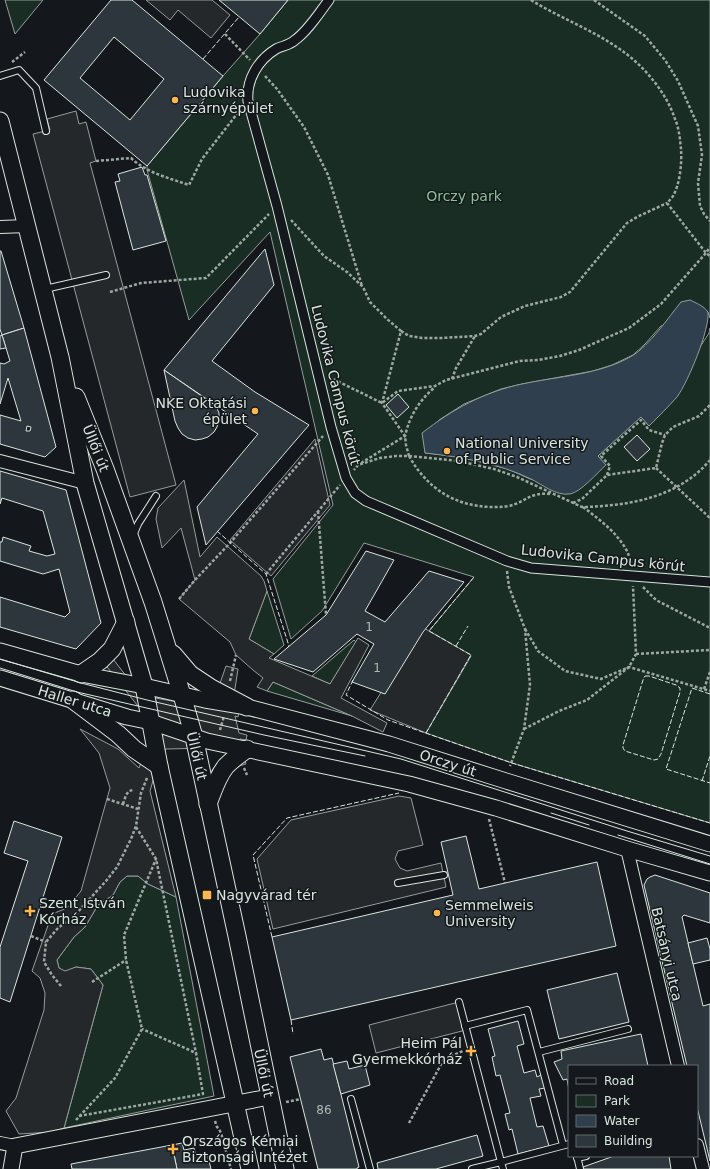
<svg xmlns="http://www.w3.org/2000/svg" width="710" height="1169" font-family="'DejaVu Sans',sans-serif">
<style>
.green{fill:#1a2d24;stroke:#939e99}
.parking{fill:#24282b;stroke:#939e99}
.water{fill:#2f3f4d;stroke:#939e99}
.building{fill:#2c363c;stroke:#d8e6dc;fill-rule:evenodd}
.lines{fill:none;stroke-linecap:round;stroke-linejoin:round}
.service-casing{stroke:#d8e6dc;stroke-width:8}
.pedestrian-casing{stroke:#d8e6dc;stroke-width:11}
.minor-casing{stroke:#d8e6dc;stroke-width:14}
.tertiary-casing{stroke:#d8e6dc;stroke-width:17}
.secondary-casing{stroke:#d8e6dc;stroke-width:19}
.path{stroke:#9da8a2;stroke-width:2.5;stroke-dasharray:3 2;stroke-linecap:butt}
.service{stroke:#14181c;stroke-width:6}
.pedestrian{stroke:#14181c;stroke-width:9}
.minor{stroke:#14181c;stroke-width:12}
.tertiary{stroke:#14181c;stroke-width:15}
.secondary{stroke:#14181c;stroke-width:17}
.tram{stroke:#d8e6dc;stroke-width:1}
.fence{stroke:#d8e6dc;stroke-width:1;stroke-dasharray:5 2;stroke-linecap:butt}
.poi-dot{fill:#ffb74d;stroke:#14181c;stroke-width:1.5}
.labels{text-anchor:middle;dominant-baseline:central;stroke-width:3;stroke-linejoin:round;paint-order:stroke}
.number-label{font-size:12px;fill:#adbab4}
.poi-label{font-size:14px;fill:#d8e6dc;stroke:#14181c;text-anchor:start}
.park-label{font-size:14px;fill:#8ac095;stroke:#14181c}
.street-label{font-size:14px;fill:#d8e6dc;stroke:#14181c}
</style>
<rect width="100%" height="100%" fill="#14181c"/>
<g class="green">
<polygon points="5,0 43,0 15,34"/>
<polygon points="288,0 710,0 710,318 708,312 661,326 645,344 633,355 612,365 593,371 522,384 501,389 464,404 439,420 425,453 457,456 508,469 530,479 580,489 605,465 598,456 641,416 649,426 709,333 710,328 710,823 512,763 426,733 471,656 429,631 474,577 364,543 322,611 291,639 273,579 333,505 270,232 189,320 147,170 147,166 223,76 260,34"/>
<polygon points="267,591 284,645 274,654 249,639"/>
<polygon points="354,640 356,642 330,684 312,676"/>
<polygon points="273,682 352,716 267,691"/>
<polygon points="127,876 138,876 148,884 176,897 214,1096 64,1128 103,985 91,969 76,967 65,972 59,968 57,960 74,937 85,927 98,905 113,895 120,882"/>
</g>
<g class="parking">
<polygon points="146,0 212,0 230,15 211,38 178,10 170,20"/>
<polygon points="76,111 79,124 86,122 96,161 90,163 176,485 130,497 33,134 50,130 47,119"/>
<polygon points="315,439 330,505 271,576 230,540"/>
<polygon points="184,480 200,557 217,537 261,576 264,581 267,591 249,639 274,654 269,658 330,684 358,638 369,645 341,698 387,723 383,732 352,716 273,682 267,691 257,687 263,678 253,670 236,655 230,642 179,599 195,580 181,528 162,548 156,519 158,508"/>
<polygon points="422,627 471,655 426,733 370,710"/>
<polygon points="103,646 130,681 150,697 178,702 219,686 226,666 238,669 234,695 239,711 238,717 235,716 239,733 247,735 246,740 240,739 240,745 246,764 239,766 237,760 229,753 209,748 166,749 161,753 150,791 176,897 148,884 138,876 127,876 120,882 113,895 98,905 85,927 74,937 57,960 59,968 65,971 76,967 91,969 103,985 64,1128 51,1132 19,1134 6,1111 16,1098 44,1010 45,993 40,978 32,971 52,914 67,908 81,891 110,788 99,753 80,729 118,749 139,768 147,747 141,710 96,653"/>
<polygon points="399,796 411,798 423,845 398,851 395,859 400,868 407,871 441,863 446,887 273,929 257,859 291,820"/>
<polygon points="459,1002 466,1030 376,1053 369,1025"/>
</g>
<path class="water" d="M690,300C696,303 704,306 708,312C710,329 688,382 677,397C668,407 658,417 649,426L641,417L598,456L606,465C597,473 581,492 570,494C556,496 543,485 531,479C498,463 461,457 425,453L422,433C453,409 484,392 522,384C559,376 599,375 632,356C650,345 668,318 681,302Z"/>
<g class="building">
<path d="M111,0H132L223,76L147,166L44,80ZM114,37L164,79L130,120L80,78Z"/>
<polygon points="219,0 288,0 260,34"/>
<polygon points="142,167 145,175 147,175 166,241 133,250 115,182 120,181 118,174"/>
<polygon points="265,249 274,285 212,361 255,392 309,425 206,545 197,507 258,434 164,370"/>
<polygon points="0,251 1,251 24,328 2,335 0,329"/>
<path d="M24,328L56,447L45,457L0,444V415L21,421L8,378L0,404V363L4,364L10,361L2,335ZM27,426L31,427L30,431H26Z"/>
<polygon points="2,335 6,348 0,349 0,336"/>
<polygon points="164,370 216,406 219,413 219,420 217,427 214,432 208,437 202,439 195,440 188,438 182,434 178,428 175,421"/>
<polygon points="398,394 409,407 397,418 386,405"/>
<polygon points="637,435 650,449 637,461 624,447"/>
<polygon points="0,471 66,490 101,623 76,649 0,627 0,597 65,617 70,612 59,569 43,574 0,561 0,542 2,542 3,537 31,546 29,551 47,556 55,554 43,511 2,498 0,504"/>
<polygon points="366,551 394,560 365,611 385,622 429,571 464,582 423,632 385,694 352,682 374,644 357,634 313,672 274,659 326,615"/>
<polygon points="14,821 62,837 10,1002 0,998 0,947 28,861 4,853"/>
<polygon points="466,836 479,889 597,862 616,946 291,1020 272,937 453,895 441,842"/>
<polygon points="655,875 710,893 710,923 684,915 682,917 703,1006 710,1004 710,1161 697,1107 697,1066 687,1066 644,885 647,879 650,877"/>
<polygon points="707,938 710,949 710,960 693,964 688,943"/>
<polygon points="617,973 629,1022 559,1039 547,990"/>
<polygon points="518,1021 524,1044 517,1046 524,1073 535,1070 537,1077 541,1075 545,1088 539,1089 541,1096 530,1098 537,1127 543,1126 549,1146 518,1154 512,1129 509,1130 505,1114 510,1113 500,1075 496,1076 492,1057 495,1056 488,1029"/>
<polygon points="641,1034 648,1066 569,1066 569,1090 567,1079 563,1080 554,1062 562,1059 561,1051"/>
<polygon points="321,1049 324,1060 332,1058 359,1167 357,1168 357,1169 318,1169 290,1057"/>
<polygon points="347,1061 349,1069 365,1065 370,1085 341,1094 333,1064"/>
<polygon points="477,1135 483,1156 436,1169 378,1169 377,1163"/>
<polygon points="182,1143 184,1150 194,1148 196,1155 207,1153 211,1169 177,1169 172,1145"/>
<polygon points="172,1145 177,1169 72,1169 71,1164"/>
<polygon points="614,1156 669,1156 671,1169 583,1169 583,1167"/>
</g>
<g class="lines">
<g class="service-casing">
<g id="service">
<polyline points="0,76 19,70 36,88 46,131"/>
<polyline points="45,289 106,275"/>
<polyline points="133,536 138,524 156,496"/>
<polyline points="398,883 444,875"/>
<polyline points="459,1002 501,1162 569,1144"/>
<polyline points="465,1026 527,1010 563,1145"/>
<polyline points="539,1052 628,1029"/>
<polyline points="351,1099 370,1169"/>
<polyline points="577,1156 580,1169"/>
<polyline points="577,1158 586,1156"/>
<polyline points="472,1169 501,1162 503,1169"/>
</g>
</g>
<g class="pedestrian-casing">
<path id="pedestrian" d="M329,0C319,13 308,31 295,40C290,45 282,46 276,49C258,60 246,80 248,101L277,206L331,427L346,478L355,493L366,501L507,561L531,568L710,582"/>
</g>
<g class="minor-casing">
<g id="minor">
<polyline points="0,227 27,226"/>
<polyline points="0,461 85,483"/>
<polyline points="627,849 678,1066"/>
<polyline points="0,1143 15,1146"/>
<polyline points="697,1145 703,1169"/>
</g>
</g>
<g class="tertiary-casing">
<g id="tertiary">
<polyline points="0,651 81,674 144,686 205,700 247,707 389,744 506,781 710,844"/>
<polyline points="0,678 127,717 151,722 207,741 409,784 496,808 627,849 710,873"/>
<polyline points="11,1169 15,1146 269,1097"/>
</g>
</g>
<g class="secondary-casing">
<g id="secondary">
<polyline points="0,121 60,357 85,483 144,686 159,766 250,1169"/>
<polyline points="76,397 105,469 153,602 182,695 194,737 237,936 285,1169"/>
<polyline points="173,654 190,674 211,688 247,707"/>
<polyline points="81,674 100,661 112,649 126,622"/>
<polyline points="73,700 118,734 134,749 159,766"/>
<path d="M208,804C213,791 217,777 226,766C232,760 240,754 247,749"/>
</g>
</g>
<g class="path">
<path d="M531,0C560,18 593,30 621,50C644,66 666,92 675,119C679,128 680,139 681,149C682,163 680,184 673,196C671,199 669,201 667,203L706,253L710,256"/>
<polyline points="594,0 645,36 665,60 678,81 698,126 702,155 698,183 700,206 704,214 710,221"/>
<polyline points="225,34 250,60"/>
<polyline points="12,62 25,52"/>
<polyline points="265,76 277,89 304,127 328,175 362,286"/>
<path d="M96,161L131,158C147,173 169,178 189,185L202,159L240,110"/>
<polyline points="291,220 324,256 347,272 363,287 370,302 387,319 401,331 382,403 405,436 406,445 409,456 396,456 380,458 358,465 354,470"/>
<polyline points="110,292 141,283 206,278 269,214"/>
<polyline points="401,331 409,336 422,338 442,338 475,336 481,334 501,317 525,306 561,297 570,292 627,223 637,217 667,203"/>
<polyline points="329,377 382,403 398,391 435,386 446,380 520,361 538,360 560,356 579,350 629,328 661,304 706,253 710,247"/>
<polyline points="452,379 456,368 475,336"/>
<path d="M409,456L458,461L494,469L517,477L582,507C593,507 603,506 613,505C650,501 686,489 710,460"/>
<path d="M409,456C427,488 454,506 491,507C497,507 503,507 509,506C526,502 529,492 550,494"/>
<path d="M361,463L405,436C410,415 419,401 435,387"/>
<polyline points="656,468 710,518"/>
<polyline points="607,475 610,466 601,456 641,420 649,430 665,435"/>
<polyline points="573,503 582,499 607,475 656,468 662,443 665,435 673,427 699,416 710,405"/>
<path d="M583,507C600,520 618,533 628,553C629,556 630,561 630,565"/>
<polyline points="318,511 326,615"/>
<polyline points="507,571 509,587 525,629 530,685 524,729 510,766"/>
<polyline points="266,574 340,485"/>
<polyline points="643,587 656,600 710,628"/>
<polyline points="179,599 195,580 230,543 323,436"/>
<polyline points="525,629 538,651 565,671 601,679 629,667 710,691"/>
<polyline points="636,654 710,650"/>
<polyline points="230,681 236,655"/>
<polyline points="704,689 710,672"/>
<polyline points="524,729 559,711 587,700 629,667 636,654 633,586"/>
<polyline points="220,730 224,716"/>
<polyline points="244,768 247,775"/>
<polyline points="107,799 138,809"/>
<polyline points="123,804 126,795 129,791 133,790"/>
<polyline points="489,819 505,883"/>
<polyline points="136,827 156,859 196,1053"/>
<polyline points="31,936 46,942"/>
<polyline points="92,982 126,960"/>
<polyline points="61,986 52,975 44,962 46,942 58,928 74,916 106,881 117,867 131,839 136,826 141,793 147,778"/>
<polyline points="286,1102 301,1099"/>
<polyline points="79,1116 203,1094 196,1053 142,1029"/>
<polyline points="76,1120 115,1078 142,1029 126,960 124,935 156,859"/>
<polyline points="215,1121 217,1127 219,1129 221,1133 231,1169"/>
<polyline points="409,1123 444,1059 463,1051"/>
</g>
<use href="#service" class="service"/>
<use href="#pedestrian" class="pedestrian"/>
<use href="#minor" class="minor"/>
<use href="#tertiary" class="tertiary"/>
<use href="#secondary" class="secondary"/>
<g class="tram">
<polyline points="0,659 81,683 147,700 401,759 627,831 710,856"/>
<polyline points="0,668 77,692 264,735 365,756"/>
<polyline points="551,813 589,825"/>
<polyline points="618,835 710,864"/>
</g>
<g class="fence">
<polyline points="203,59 239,17"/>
<polyline points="217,531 266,574 289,646 287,648"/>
<polyline points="456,646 468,626"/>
<polygon points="645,676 649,676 676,685 680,688 680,692 661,754 658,759 654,760 625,751 623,748 623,745 643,680"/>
<polyline points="353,680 346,695 388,720 512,763 710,823"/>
<polyline points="710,694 692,688 666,769 710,783"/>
<polyline points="426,733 471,655 429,631 474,577"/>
<polyline points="702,781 710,756"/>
<polyline points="272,937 253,855 287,818 399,793"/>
<polyline points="291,1020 293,1034"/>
</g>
</g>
<g class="poi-dot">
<circle cx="175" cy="100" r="4"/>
<circle cx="255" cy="411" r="4"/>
<circle cx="447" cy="451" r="4"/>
<rect x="202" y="890" width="10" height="10" rx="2"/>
<path d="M28 905h4v4h4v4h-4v4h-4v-4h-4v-4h4z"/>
<circle cx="437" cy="913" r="4"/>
<path d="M469 1045h4v4h4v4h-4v4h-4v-4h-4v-4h4z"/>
<path d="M171 1143h4v4h4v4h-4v4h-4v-4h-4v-4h4z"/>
</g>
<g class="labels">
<g class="number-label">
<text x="369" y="627">1</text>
<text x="377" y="668">1</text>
<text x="324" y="1110">86</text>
</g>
<g class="poi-label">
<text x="183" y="92">Ludovika<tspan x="183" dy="16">szárnyépület</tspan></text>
<text x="247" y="403" text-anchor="end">NKE Oktatási<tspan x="247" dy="16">épület</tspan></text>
<text x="455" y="443">National University<tspan x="455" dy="16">of Public Service</tspan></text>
<text x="216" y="895">Nagyvárad tér</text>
<text x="39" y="903">Szent István<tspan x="39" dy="16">Kórház</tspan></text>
<text x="445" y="905">Semmelweis<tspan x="445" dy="16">University</tspan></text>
<text x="462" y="1043" text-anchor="end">Heim Pál<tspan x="462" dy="16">Gyermekkórház</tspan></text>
<text x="182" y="1141">Országos Kémiai<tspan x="182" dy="16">Biztonsági Intézet</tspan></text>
</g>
<g class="park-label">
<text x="464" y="196">Orczy park</text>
</g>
<g class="street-label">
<text transform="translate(336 385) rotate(76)">Ludovika Campus körút</text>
<text transform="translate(96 448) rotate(68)">Üllői út</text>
<text transform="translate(603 558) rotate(6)">Ludovika Campus körút</text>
<text transform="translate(75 701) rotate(17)">Haller utca</text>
<text transform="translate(197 756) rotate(77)">Üllői út</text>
<text transform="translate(448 763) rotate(18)">Orczy út</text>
<text transform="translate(667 954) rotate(77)">Batsányi utca</text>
<text transform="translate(264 1073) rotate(78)">Üllői út</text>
</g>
</g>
<rect x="568" y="1065" width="130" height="92" fill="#14181c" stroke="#626a69"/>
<rect x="576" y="1078" width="20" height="6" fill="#14181c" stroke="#626a69"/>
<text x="604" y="1085" font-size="12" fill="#d8e6dc">Road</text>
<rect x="576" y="1095" width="20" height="12" fill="#1a2d24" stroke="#626a69"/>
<text x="604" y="1105" font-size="12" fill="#d8e6dc">Park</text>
<rect x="576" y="1115" width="20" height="12" fill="#2f3f4d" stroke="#626a69"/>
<text x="604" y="1125" font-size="12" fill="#d8e6dc">Water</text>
<rect x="576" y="1135" width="20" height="12" fill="#2c363c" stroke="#626a69"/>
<text x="604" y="1145" font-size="12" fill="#d8e6dc">Building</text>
</svg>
